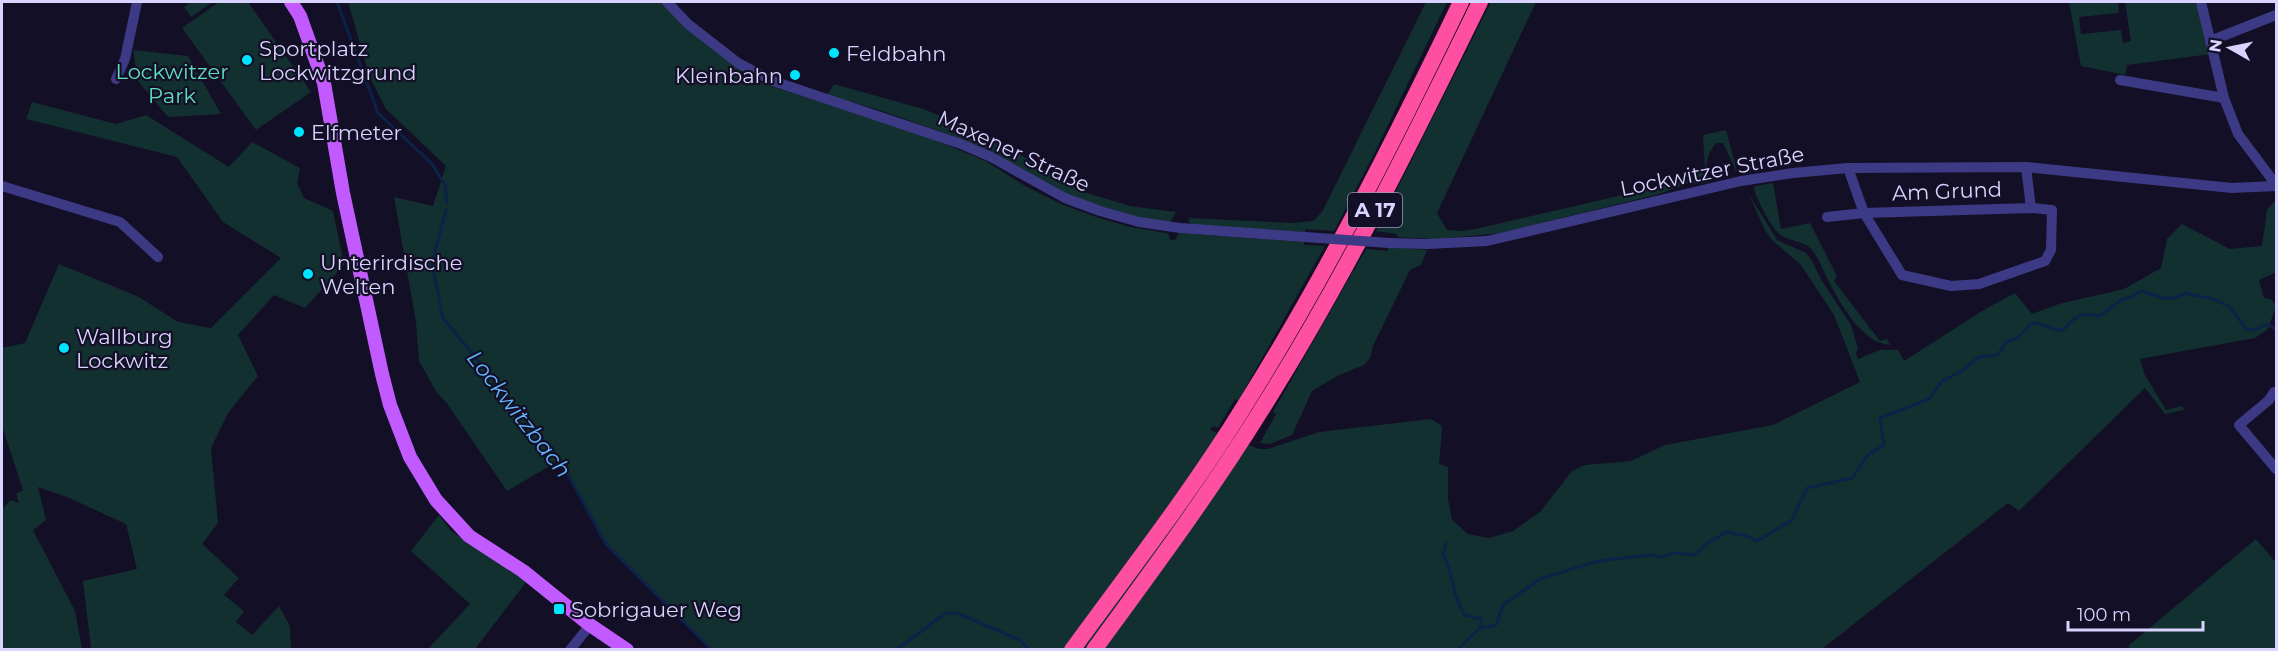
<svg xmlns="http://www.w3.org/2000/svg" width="2278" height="651" font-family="Montserrat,sans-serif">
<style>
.green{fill:#12302f}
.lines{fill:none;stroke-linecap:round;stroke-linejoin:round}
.stream{stroke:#0c2248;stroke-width:3}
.minor{stroke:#3d3a85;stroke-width:10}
.major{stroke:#c25bff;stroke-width:14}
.highway{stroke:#ff4fa3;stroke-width:16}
.minor-bridge{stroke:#3d3a85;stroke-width:10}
.poi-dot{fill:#00e5ff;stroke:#130f26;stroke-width:2}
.labels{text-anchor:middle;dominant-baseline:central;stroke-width:4.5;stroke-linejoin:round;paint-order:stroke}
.shield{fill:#130f26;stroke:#9e99be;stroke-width:1.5}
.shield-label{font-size:20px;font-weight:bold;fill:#d9d4ff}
.poi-label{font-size:21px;fill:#d9d4ff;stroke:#130f26;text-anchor:start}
.park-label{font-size:21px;fill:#5fe0c0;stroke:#130f26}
.street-label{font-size:21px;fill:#d9d4ff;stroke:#130f26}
.water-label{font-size:22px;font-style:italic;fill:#62b6ff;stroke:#130f26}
</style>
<rect width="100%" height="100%" fill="#130f26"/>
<g class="green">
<polygon points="191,2 213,2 191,17 184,7"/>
<polygon points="219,2 248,2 311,92 256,130 182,28"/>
<polygon points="348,2 661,2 684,27 759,82 932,139 986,161 1025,186 1061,204 1099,218 1130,227 1166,233 1169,235 1170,240 1175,240 1179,233 1304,242 1304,245 1325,246 1238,401 1235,399 1218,428 1213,426 1210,430 1259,449 1268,449 1319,432 1431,419 1441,425 1442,429 1439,464 1448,467 1448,499 1452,520 1468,534 1489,538 1513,531 1540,512 1572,471 1585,465 1631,461 1665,445 1773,425 1860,382 1834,315 1801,265 1773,241 1766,232 1748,193 1777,240 1806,253 1811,259 1822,281 1851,325 1858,349 1856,353 1858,359 1880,350 1898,350 1904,361 1987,308 2015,293 2032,314 2059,304 2124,289 2161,268 2167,239 2182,224 2230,249 2262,246 2267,210 2276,200 2276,272 2259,280 2264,298 2271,299 2276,306 2268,329 2255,338 2140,359 2145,375 2166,410 2182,406 2184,410 2165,414 2145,388 2019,511 2008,503 1822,649 712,649 606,544 560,460 507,491 446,402 437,393 419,361 416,322 394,197 433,206 446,166 386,109 369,75"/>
<polygon points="1426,2 1447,2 1374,154 1334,231 1306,229 1305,232 1192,225 1189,222 1189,218 1292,223 1313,221 1322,212"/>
<path d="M1491,2H1536L1437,213L1447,230L1463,231L1480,228L1666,185L1677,178L1705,170L1703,135L1726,130L1738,175L1723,143H1716C1706,156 1704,166 1709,182L1707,183L1686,184L1659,194L1501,233L1437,239L1397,237V234L1376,231Z"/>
<polygon points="2069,2 2118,2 2119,13 2079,17 2081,34 2121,30 2123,43 2131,41 2125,2 2197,2 2211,54 2127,65 2125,75 2081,66"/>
<polygon points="133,50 188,56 221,114 168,117 138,81"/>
<polygon points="834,84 923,109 982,132 1081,191 1130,206 1176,212 1170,222 1142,219 1103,208 1070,196 967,141 876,109 827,95"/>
<polygon points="32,102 116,124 146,115 229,167 252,142 300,168 297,183 304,198 333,211 344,265 305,308 274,295 238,335 258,376 228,413 211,448 218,523 202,544 239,578 224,595 244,611 236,622 252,635 279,606 290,626 291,649 91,649 83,581 137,569 126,524 67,497 38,487 46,520 33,530 75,611 82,649 2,649 2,510 10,500 19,503 16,494 23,490 2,426 2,348 25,343 59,264 139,297 178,322 211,328 281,258 223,222 177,157 26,119"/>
<path d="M1773,183L1781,229L1810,223L1837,276L1834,281L1880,341L1887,339L1890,345C1863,343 1843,308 1831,286C1824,274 1820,259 1811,249C1803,241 1791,241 1782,236C1772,230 1757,200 1754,189L1755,186Z"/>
<polygon points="1388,247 1427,250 1421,265 1410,270 1373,346 1370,358 1364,365 1337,376 1312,391 1292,435 1270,444 1260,443 1276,414 1273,412 1366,249 1388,251"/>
<polygon points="439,515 451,531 527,581 475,649 428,649 470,604 411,551"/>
<polygon points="2256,539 2276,563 2276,649 2131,649 2128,646"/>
</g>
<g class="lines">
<g class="stream">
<polyline points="337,2 378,113 432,164 445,185 447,202"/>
<polyline points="446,210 432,263 443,318 560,460 606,544 712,650"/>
<path d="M1446,543L1443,555C1454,574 1451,594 1465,615L1482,619L1480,628"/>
<polyline points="896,650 946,613 957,613 1020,640 1030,650"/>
<path d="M1457,650L1480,628L1496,625L1503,605L1540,579L1598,561L1650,555L1661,557L1676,553L1694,555L1709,542L1727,532L1747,536L1757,541L1792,520L1807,488L1852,478L1868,455L1884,445L1880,418L1929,399L1941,382L1963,370L1979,357L1998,355L2006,342C2019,340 2024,332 2031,323C2044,322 2050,331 2063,330C2077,315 2080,312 2100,316L2121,300L2132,297L2141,291C2157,295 2169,304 2185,293L2216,300L2231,308L2246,329L2255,330L2266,324L2276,329"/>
</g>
<g class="minor">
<polyline points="667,2 688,24 738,63 773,81 961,144 991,157 1065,198 1100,211 1139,222 1180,228 1305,237"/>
<polyline points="2201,2 2224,98 2238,134 2271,178 2273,186"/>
<polyline points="2210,41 2276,15"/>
<polyline points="116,79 125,59 137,2"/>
<polyline points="2120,80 2224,98"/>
<polyline points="2026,167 2031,208"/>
<polyline points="2,186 120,222 158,257"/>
<polyline points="1827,217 1864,213 2031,208 2052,210 2051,250 2045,261 1979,284 1951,286 1902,275 1864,213 1848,168"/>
<polyline points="1389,243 1427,244 1487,241 1741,181 1793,173 1848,168 2026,167 2232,188 2276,186"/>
<polyline points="2274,392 2269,400 2239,425 2276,469"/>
<polyline points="570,650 590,625"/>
</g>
<polyline class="major" points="291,2 300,16 324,83 343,193 382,374 390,405 410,457 436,500 469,536 523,571 590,625 627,650"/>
<g class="highway">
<path d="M1072,650C1131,569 1193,490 1245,405C1326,276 1395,139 1461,2"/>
<path d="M1094,650C1151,572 1209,494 1260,412C1343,281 1412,141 1480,2"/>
</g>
<polyline class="minor-bridge" points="1305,237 1389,243"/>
</g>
<g class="poi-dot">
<circle cx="834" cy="53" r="6"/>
<circle cx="247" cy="60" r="6"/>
<circle cx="795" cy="75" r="6"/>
<circle cx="299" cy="132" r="6"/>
<circle cx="308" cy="274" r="6"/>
<circle cx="64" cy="348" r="6"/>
<rect x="553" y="603" width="12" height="12" rx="3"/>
</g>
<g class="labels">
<rect class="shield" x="1348" y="193" width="54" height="34" rx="4.5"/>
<g class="shield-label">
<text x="1375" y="210">A 17</text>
</g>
<g class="poi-label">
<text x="259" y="48">Sportplatz<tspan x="259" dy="24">Lockwitzgrund</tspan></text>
<text x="846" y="53">Feldbahn</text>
<text x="783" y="75" text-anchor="end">Kleinbahn</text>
<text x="311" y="132">Elfmeter</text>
<text x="320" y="262">Unterirdische<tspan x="320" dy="24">Welten</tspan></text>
<text x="76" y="336">Wallburg<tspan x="76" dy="24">Lockwitz</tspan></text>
<text x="571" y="609">Sobrigauer Weg</text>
</g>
<g class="park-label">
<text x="172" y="71">Lockwitzer<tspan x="172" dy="24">Park</tspan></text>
</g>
<g class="street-label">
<text transform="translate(1014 151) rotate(25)">Maxener Straße</text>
<text transform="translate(1712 171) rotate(-11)">Lockwitzer Straße</text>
<text transform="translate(1947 191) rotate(-2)">Am Grund</text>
</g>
<g class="water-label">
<text transform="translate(519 414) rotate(52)">Lockwitzbach</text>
</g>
</g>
<rect width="2278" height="651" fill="none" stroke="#d9d4ff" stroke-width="6"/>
<g transform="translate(2230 48) rotate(279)" stroke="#130f26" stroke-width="4.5" paint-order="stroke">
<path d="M0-4.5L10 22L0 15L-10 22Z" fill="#d9d4ff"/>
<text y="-9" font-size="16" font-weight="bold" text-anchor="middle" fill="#d9d4ff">N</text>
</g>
<path d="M2068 621v9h135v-9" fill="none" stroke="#d9d4ff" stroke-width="3"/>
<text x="2077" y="621" font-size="18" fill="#d9d4ff" stroke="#130f26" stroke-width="4.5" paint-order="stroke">100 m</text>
</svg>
